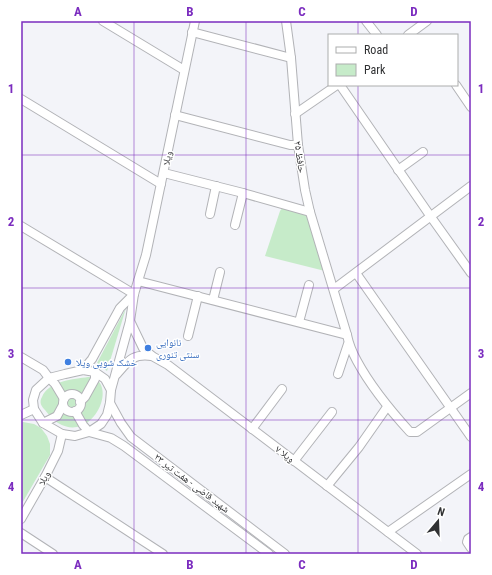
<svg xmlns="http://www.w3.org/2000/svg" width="492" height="575" font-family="'Roboto Condensed','Noto Naskh Arabic',sans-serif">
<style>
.green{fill:#c6ebc9}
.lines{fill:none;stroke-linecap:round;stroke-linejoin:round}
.minor-casing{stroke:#b2b3b7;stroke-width:10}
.minor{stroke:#fff;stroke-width:8}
.grid{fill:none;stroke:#7b2cbf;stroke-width:1;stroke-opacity:0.55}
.shop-dot{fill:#3f7fe0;stroke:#fff;stroke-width:1.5}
.labels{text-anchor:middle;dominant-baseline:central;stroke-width:3;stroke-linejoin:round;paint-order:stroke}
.street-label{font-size:10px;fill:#303133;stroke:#fff}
.shop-label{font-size:10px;fill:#366cbe;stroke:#fff;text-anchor:start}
.neatline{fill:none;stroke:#7b2cbf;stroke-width:1.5}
.grid-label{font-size:13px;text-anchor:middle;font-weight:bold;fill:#7b2cbf}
</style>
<rect width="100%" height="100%" fill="#f3f4f9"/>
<g class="green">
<polygon points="283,207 306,215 309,219 325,271 265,256 280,211"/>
<polygon points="126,308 107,371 97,363"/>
<path d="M88,377C90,377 92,377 94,378C117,389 91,443 58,423C53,420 49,415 45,410C41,406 39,402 42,397C48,381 74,379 88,377Z"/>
<polygon points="23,422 34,424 41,428 47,436 50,444 50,455 21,505 21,423"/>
</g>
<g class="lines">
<g class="minor-casing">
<g id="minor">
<polyline points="103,21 184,70"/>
<path d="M286,21L291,58L298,145L305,190L310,212L347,335C349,345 352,352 357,361C371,387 390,410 410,432H417L471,393"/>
<polyline points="366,21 377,35"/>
<polyline points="192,32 291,58"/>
<polyline points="408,35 427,21"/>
<polyline points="340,85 431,217 471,273"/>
<polyline points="456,85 471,107"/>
<polyline points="21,99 161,184"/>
<polyline points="295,114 337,85"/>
<polyline points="175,115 290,145 298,145"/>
<polyline points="398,170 423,152"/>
<polyline points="164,173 243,193 310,212"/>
<polyline points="210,214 216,186"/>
<polyline points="235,225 243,193"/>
<polyline points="21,226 134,294"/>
<polyline points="356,273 471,437"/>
<polyline points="138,281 347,335"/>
<polyline points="334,289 471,186"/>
<polyline points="213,300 220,272"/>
<polyline points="299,322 309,285"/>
<polyline points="188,336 198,296"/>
<polyline points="152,356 168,365 417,554"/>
<polyline points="21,357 43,370 49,378 55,384 64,399"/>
<polygon points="83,370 95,372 105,379 111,390 110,403 107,415 101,424 89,432 75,436 62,434 43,423 34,409 33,400 36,390 49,378 65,374"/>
<polyline points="83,370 92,359 120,308 134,294"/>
<path d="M117,374C128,361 133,353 152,356L143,348L130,321"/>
<polyline points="338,374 348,344"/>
<polyline points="111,390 130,321 134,294 146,255 195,21"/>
<circle cx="72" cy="403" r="9"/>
<polyline points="80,402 85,397 95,379 95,372"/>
<polyline points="110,403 121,423 131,437 285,554"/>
<polyline points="75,411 83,425 89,432 111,438 124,446 269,554"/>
<polyline points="21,415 34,409"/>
<polyline points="43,423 57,416 63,405"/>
<polyline points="252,429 282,389"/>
<polyline points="294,461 332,412"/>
<polyline points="45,477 163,554"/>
<polyline points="327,486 359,447 387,407"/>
<polyline points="21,519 45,477 58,451 62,434"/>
<polyline points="388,532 471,474"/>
<polyline points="21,533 53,554"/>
<polyline points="471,537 468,539 467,542 471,548"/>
</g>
</g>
<use href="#minor" class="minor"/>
</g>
<path class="grid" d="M134,21V554M246,21V554M358,21V35M358,85V554M21,155H471M21,288H471M21,420H471"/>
<g class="shop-dot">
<circle cx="148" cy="348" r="4"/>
<circle cx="68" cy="362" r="4"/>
</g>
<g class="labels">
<g class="street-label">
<text transform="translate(300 157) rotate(82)">حافظ ۲۵</text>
<text transform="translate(167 158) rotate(-79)">ویلا</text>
<text transform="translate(285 454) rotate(37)">ویلا ۷</text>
<text transform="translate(44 478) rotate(-62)">ویلا</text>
<text transform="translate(192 483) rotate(37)">شهید قاضی - هفت تیر ۲۳</text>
</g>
<g class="shop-label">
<text x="156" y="342">نانوایی<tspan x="156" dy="12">سنتی تنوری</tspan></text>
<text x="76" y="362">خشک شویی ویلا</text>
</g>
</g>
<rect width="492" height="575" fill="none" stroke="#ffffff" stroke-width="44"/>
<rect x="328" y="34" width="130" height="52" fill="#ffffff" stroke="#acadad"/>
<rect x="336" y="47" width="20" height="6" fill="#ffffff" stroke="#acadad"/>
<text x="364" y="54" font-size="12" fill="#303133">Road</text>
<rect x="336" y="64" width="20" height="12" fill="#c6ebc9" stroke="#acadad"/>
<text x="364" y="74" font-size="12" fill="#303133">Park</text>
<g transform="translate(438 521) rotate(19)" stroke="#ffffff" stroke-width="3" paint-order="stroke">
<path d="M0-3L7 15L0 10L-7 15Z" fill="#303133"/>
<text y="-6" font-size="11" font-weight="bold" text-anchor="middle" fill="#303133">N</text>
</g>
<rect x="22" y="22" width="448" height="531" class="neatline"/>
<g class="grid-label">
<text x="78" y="16">A</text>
<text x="190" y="16">B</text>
<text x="302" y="16">C</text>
<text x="414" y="16">D</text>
<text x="11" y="93">1</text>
<text x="481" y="93">1</text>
<text x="11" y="226">2</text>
<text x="481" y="226">2</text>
<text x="11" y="358">3</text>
<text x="481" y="358">3</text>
<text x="11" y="491">4</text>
<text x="481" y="491">4</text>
<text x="78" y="569">A</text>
<text x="190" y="569">B</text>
<text x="302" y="569">C</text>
<text x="414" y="569">D</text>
</g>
</svg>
